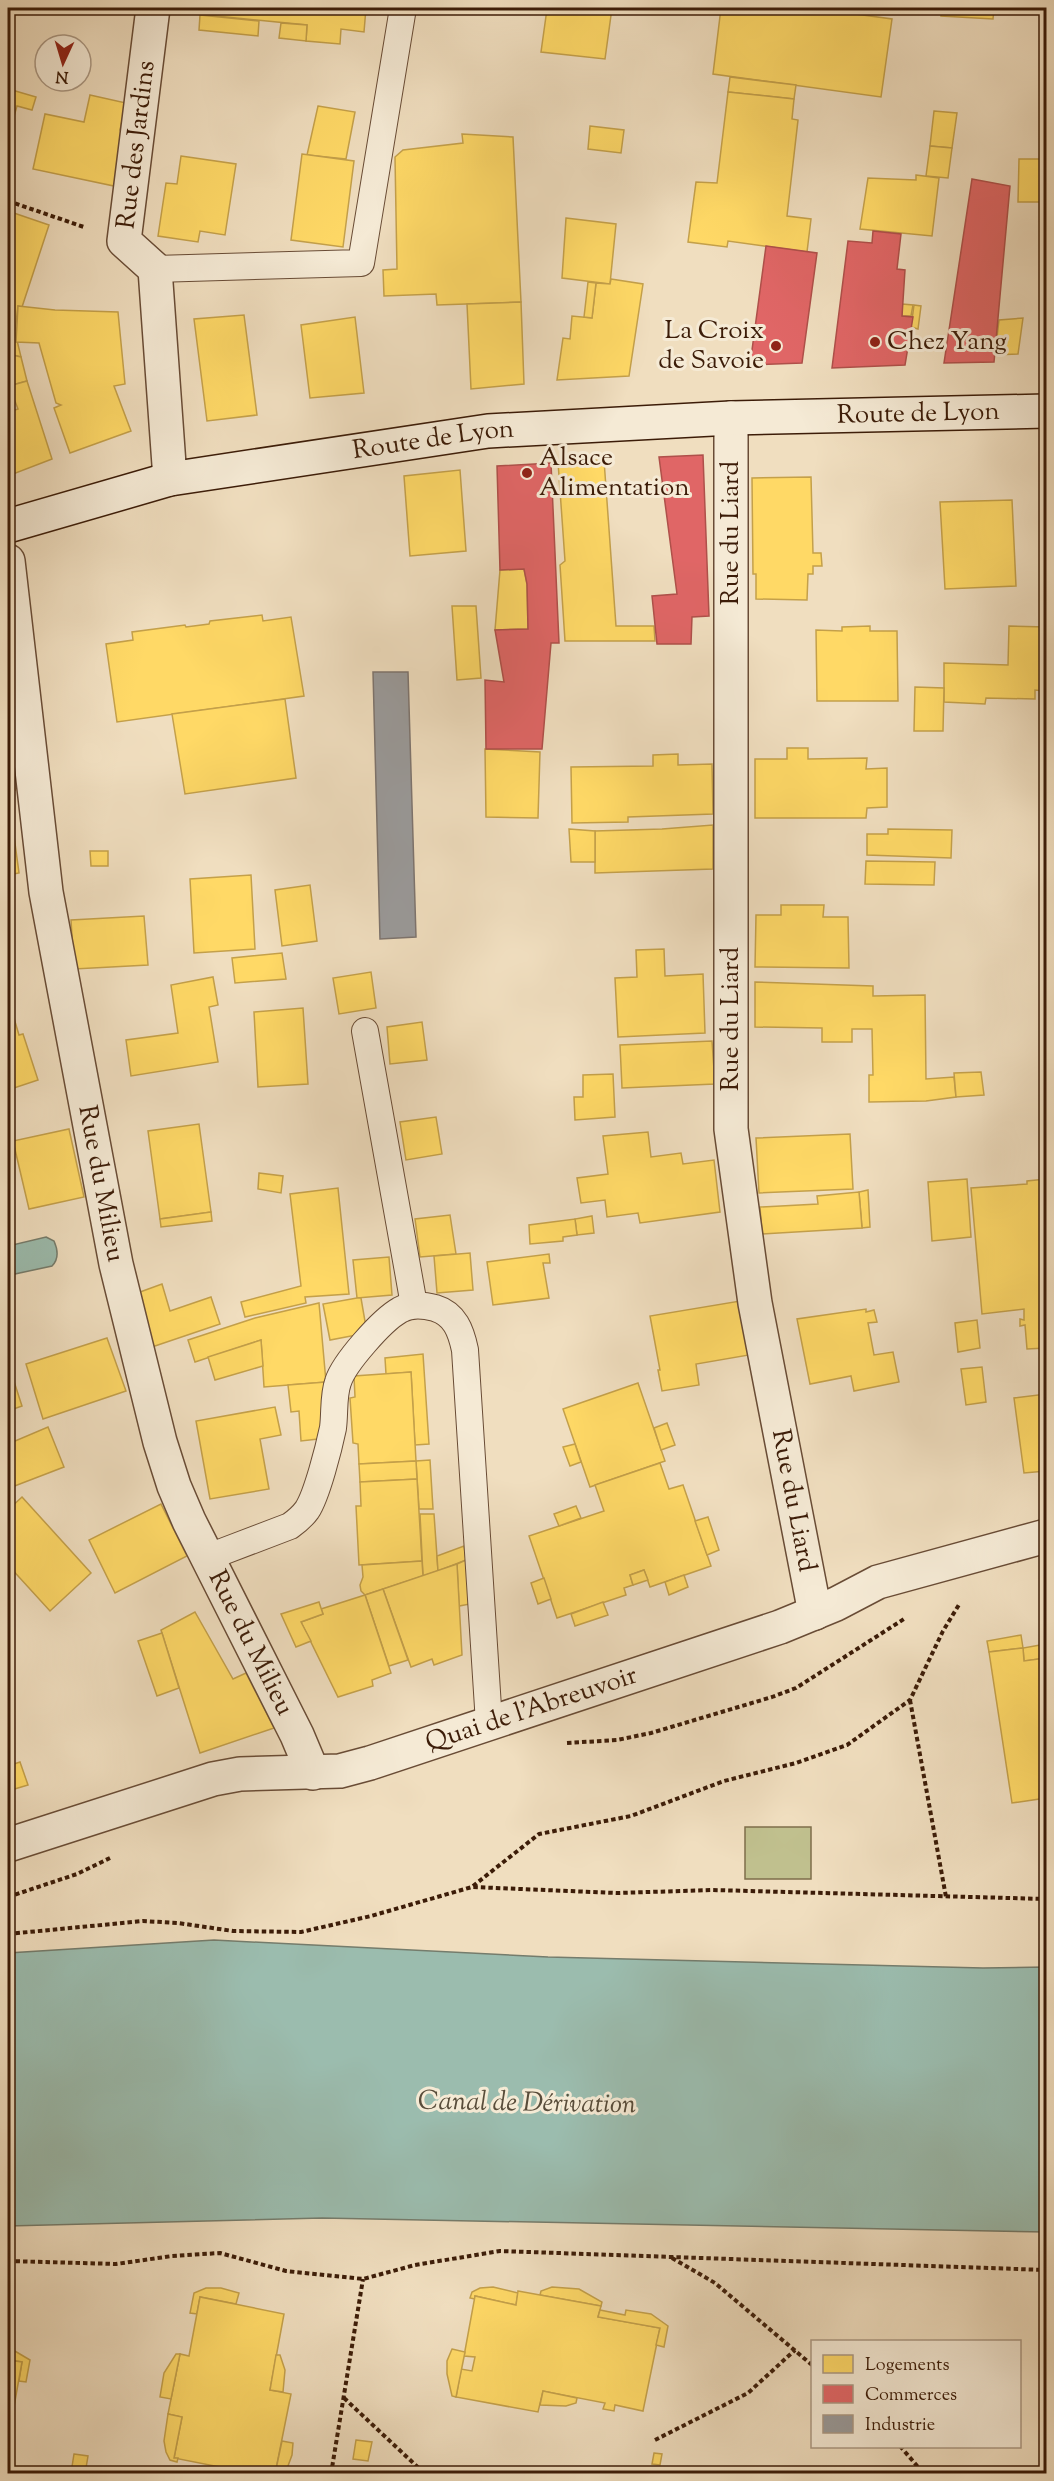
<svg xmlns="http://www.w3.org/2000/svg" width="1054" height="2481" font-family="'Sorts Mill Goudy',serif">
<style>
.green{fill:#c0c08e;stroke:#7e6e4b;stroke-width:1.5}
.water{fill:#9bbcae;stroke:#757c6c;stroke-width:1.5}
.homes{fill:#ffd966;stroke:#c4a04a;stroke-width:1.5}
.shops{fill:#e06666;stroke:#af504a;stroke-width:1.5}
.industry{fill:#999;stroke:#7d746e;stroke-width:1.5}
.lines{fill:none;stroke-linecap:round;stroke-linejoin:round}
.lane-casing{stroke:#694c36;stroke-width:28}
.street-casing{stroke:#694c36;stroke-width:36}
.secondary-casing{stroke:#3c1c08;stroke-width:36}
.path{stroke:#3c1c08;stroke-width:4;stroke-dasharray:4.5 3;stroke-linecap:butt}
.lane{stroke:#f5ead5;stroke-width:26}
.street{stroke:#f5ead5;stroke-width:33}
.secondary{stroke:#f5ead5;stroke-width:33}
.poi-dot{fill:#8f2418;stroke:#f5ead5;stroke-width:2}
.labels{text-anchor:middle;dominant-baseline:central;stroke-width:6;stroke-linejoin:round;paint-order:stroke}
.street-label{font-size:26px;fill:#3c1c08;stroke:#f5ead5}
.poi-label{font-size:26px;fill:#3c1c08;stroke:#f5ead5;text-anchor:start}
.water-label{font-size:27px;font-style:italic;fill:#584c3a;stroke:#f5ead5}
</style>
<rect width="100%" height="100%" fill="#f0debf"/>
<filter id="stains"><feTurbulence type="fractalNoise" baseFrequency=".00333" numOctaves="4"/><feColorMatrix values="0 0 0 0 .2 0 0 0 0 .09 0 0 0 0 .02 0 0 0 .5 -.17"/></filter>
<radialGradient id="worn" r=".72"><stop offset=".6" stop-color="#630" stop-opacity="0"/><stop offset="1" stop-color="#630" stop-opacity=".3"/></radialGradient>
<rect class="green" x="745" y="1827" width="66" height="52"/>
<g class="water">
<path d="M46,1237L54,1241C58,1250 59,1259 52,1266L15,1274L8,1280V1246Z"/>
<polygon points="214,1940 548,1957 983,1968 1046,1967 1046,2232 322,2218 8,2226 8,1953"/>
</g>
<g class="homes">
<polygon points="176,8 366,8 364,32 341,29 340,44 306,41 307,25 176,12"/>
<polygon points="550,8 612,8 605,59 541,52 547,9 550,10"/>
<polygon points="721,8 811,8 892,19 881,97 713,74"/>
<polygon points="942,8 994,8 993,19 941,16"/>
<polygon points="200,15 259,21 258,36 199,30"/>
<polygon points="281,23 307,25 306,41 279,38"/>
<polygon points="730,77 796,85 794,99 728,92"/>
<polygon points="12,90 36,97 32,110 17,106 8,137 8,101"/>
<polygon points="728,92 794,99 792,119 798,120 787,216 811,219 807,252 728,241 727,247 688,242 696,182 717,183"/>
<polygon points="90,95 126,103 120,130 126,131 114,186 33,169 45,114 84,122"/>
<polygon points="318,106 355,112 346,159 307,155"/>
<polygon points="934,111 957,113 952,148 930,146"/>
<polygon points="590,126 624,130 621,153 588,149"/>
<polygon points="462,134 513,137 521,302 437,305 436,294 384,296 383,270 397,269 395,157 403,150 463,143"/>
<polygon points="930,146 952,148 948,178 926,176"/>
<polygon points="302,154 354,161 343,247 291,240"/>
<polygon points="181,156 236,164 225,235 200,231 198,242 158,236 166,183 177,184"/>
<polygon points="1019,159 1046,159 1045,202 1018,202"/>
<polygon points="916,175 939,178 932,236 860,229 868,178 916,180"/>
<polygon points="8,211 49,225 22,307 18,306 15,332 21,357 8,354"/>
<polygon points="566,218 616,224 610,284 562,278"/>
<polygon points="611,279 643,284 629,376 557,380 563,338 570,339 572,316 592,318 596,283 610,284"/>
<polygon points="588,282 596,283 592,318 584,317"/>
<polygon points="521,302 524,384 471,389 467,304"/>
<polygon points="902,304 913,305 911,316 902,316"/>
<polygon points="914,305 921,306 918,329 911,327"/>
<polygon points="18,306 55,310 118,312 125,384 114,386 131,431 70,453 54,408 61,405 56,403 39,343 16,342"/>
<polygon points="244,315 257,415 207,421 194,319"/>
<polygon points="355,317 364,393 310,398 301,325"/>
<polygon points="1023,318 1018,354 995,355 999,320"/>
<polygon points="8,354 21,357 27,381 9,386"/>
<polygon points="27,381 52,459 8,476 8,412 18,409 9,386"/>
<polygon points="604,460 616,626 654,626 655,641 565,641 560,565 565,561 558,462"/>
<polygon points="460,470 466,551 410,556 404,476"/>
<polygon points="811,477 813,553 821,553 822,566 813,566 813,574 808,574 807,600 756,599 756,574 753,574 752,478"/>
<polygon points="1012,500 1016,586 945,589 940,502"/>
<polygon points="524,569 527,584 528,629 495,630 500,570"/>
<polygon points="452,606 476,606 481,678 457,680"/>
<polygon points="262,615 263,621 291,617 304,696 117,722 106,644 133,640 132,632 185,625 186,627 209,624 210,621"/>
<polygon points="870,626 870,631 897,631 898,701 817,701 816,630 842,631 842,627"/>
<polygon points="1009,626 1046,627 1046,691 1035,690 1035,699 986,698 985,704 944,702 944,663 1008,665"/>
<polygon points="915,687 944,688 943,731 914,731"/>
<polygon points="285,699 296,778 185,794 172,714"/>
<polygon points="787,748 808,748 808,759 867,758 866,769 887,768 887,807 867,808 866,818 755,818 755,759 787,759"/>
<polygon points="485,749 540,752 538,818 486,817"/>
<polygon points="678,754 678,765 712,764 713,814 628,817 628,822 572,823 571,767 653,766 653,755"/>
<polygon points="8,758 11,758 15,790 8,791"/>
<polygon points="713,825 713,869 595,873 595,831 662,829"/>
<polygon points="569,829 595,831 595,862 571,862"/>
<polygon points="888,829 952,830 951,858 867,855 867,834 888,834"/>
<polygon points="14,836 19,873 8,875 8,837"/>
<polygon points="90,851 108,851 108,866 91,866"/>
<polygon points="866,861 935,862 934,885 865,884"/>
<polygon points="251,875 255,949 194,953 190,879"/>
<polygon points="310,885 317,941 282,946 275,890"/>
<polygon points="781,905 824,905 823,917 848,917 849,968 755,967 756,915 781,915"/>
<polygon points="144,916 148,965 74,969 71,920"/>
<polygon points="664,949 665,976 703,974 705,1033 618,1037 615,978 637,977 636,950"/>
<polygon points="282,953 286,979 235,983 232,958"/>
<polygon points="371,972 376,1008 339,1014 333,978"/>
<polygon points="213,977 218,1005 209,1007 218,1062 131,1076 126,1040 178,1033 171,985"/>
<polygon points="755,982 873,986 873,996 925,995 926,1079 954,1077 956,1097 926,1101 869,1102 869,1075 873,1075 872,1029 852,1029 852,1042 822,1042 822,1028 755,1027"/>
<polygon points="8,998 19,1035 23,1034 38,1080 8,1090"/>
<polygon points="303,1008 308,1084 258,1087 254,1012"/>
<polygon points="422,1022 427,1060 390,1064 387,1027"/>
<polygon points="712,1041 715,1084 622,1088 620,1045"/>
<polygon points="981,1072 984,1095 956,1097 954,1073"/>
<polygon points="613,1074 615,1117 575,1120 574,1097 583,1097 583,1075"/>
<polygon points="436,1117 442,1154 406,1160 400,1122"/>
<polygon points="199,1124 211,1212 160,1219 148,1131"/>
<polygon points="69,1129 84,1197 29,1209 13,1141"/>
<polygon points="648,1132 651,1157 681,1153 683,1164 714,1160 720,1212 640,1223 638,1213 607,1217 605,1200 581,1203 577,1178 608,1174 603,1136"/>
<polygon points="850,1134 853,1189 759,1193 756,1138"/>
<polygon points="259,1173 283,1176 281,1193 258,1189"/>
<polygon points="967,1179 971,1237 932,1241 928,1182"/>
<polygon points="1046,1179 1046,1348 1027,1349 1025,1325 1020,1326 1020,1319 1024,1320 1024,1309 982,1314 971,1188 1027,1184 1027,1181"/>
<polygon points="338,1188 349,1294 305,1297 306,1303 245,1317 241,1302 301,1286 290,1194"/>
<polygon points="868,1190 870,1227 862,1228 859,1192"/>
<polygon points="859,1192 862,1228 762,1234 760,1207 818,1204 817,1196"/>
<polygon points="211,1212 212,1221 161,1227 160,1219"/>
<polygon points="450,1215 456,1254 420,1257 415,1219"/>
<polygon points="592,1216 594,1233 577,1235 575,1219"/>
<polygon points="575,1219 577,1235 563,1237 563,1241 530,1244 529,1225"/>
<polygon points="470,1253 473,1290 437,1293 434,1256"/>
<polygon points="549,1254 550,1263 543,1263 549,1298 493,1305 487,1262"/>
<polygon points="389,1257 392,1295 357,1298 353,1260"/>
<polygon points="162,1284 170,1311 211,1297 220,1324 152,1347 140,1292"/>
<polygon points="357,1298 361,1298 367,1333 330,1340 323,1304"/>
<polygon points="740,1301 749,1355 696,1364 699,1385 662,1391 658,1370 660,1370 650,1316"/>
<polygon points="319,1303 326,1382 264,1387 261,1340 195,1362 188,1340 255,1318"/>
<polygon points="866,1309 866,1312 874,1310 877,1322 868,1323 874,1355 893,1352 899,1382 854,1391 851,1376 810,1384 797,1319"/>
<polygon points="977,1320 980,1348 958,1352 955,1323"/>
<polygon points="107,1338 126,1391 43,1419 26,1364"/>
<polygon points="261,1340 263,1366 215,1380 208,1357"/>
<polygon points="423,1354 429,1444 415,1445 411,1372 386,1374 385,1358"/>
<polygon points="982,1367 986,1402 966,1405 961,1369"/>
<polygon points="8,1369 10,1369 22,1406 8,1411"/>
<polygon points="411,1372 416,1461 359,1464 358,1444 353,1443 350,1398 355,1397 354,1376"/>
<polygon points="326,1382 328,1412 318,1439 301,1441 299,1411 291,1412 288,1385"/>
<polygon points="638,1383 665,1461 590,1487 563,1409"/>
<polygon points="1046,1394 1046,1471 1024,1473 1014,1398"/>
<polygon points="275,1407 281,1435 260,1439 269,1489 210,1499 196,1421"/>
<polygon points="667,1423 675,1445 661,1450 654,1428"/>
<polygon points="48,1427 64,1467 12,1487 8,1477 8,1444"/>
<polygon points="575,1444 581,1462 570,1466 563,1447"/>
<polygon points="430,1460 433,1509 419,1509 416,1461"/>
<polygon points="416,1461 417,1479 360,1482 359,1464"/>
<polygon points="660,1463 669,1489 683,1485 711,1566 650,1587 644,1570 630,1575 633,1585 624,1588 626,1595 557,1618 529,1536 604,1511 595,1485"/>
<polygon points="417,1479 422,1561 359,1565 356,1506 361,1506 360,1482"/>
<polygon points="22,1497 91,1573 50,1611 8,1565 8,1510"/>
<polygon points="161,1504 187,1556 115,1593 89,1540"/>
<polygon points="576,1506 581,1518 559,1526 554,1514"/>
<polygon points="420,1514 434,1514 438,1571 423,1576"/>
<polygon points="708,1517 719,1550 707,1555 695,1521"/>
<polygon points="464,1546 466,1560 438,1571 437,1556"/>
<polygon points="466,1560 470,1604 459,1606 457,1564"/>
<polygon points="422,1561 423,1576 365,1595 361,1591 360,1585 363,1577 362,1565"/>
<polygon points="457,1564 462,1655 434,1665 432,1659 411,1667 383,1589"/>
<polygon points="644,1570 648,1580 633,1585 630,1575"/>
<polygon points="684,1575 688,1587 669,1595 665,1582"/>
<polygon points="544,1578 551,1599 538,1604 531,1583"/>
<polygon points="383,1589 408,1660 389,1666 365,1595"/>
<polygon points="365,1595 391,1673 372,1680 373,1686 338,1697 301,1622 323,1614 321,1609"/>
<polygon points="319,1602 323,1614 301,1622 311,1641 296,1647 281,1614"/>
<polygon points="603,1602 608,1615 575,1626 571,1614"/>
<polygon points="195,1612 233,1679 246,1673 274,1728 200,1753 161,1630"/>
<polygon points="162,1633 179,1688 157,1696 138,1641"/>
<polygon points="1021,1635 1023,1648 989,1652 987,1641"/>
<polygon points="1046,1644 1046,1658 1024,1661 1023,1648"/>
<polygon points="1023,1648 1024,1661 1046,1658 1046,1798 1012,1803 989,1652"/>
<polygon points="20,1762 28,1785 8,1791 8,1766"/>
<polygon points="493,2287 518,2293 516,2305 475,2296 475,2299 470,2298 472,2292 480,2288"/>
<polygon points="552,2287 579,2289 602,2302 601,2306 540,2295 541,2291"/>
<polygon points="206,2288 221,2288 239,2293 236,2304 200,2297 197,2314 190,2313 194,2293"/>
<polygon points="518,2291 601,2306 598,2317 660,2328 643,2411 615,2405 614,2411 603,2409 605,2403 543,2391 538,2412 456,2397 461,2369 472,2371 475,2357 464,2356 475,2296 516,2305"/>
<polygon points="200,2297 284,2314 270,2390 291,2394 275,2474 255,2474 174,2458 182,2417 168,2414 180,2354 189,2356"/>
<polygon points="600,2310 625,2315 626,2310 651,2314 668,2326 664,2347 656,2345 660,2328 598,2317"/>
<polygon points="8,2347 30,2360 26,2382 19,2381 22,2362 8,2360"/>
<polygon points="452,2349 465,2352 456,2397 452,2396 447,2374 447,2361"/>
<polygon points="176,2354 180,2354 171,2399 160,2397 164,2373"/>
<polygon points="276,2355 280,2355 285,2370 283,2392 270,2390"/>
<polygon points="8,2360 22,2362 8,2440"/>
<polygon points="543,2391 577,2398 576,2403 566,2406 540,2405"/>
<polygon points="168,2414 182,2417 174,2458 178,2458 177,2462 170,2460 166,2452 164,2441"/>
<polygon points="356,2440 372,2442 368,2461 353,2459"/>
<polygon points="282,2441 293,2443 292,2455 285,2474 275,2474"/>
<polygon points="654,2453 662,2454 660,2465 652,2464"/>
<polygon points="74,2454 88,2456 85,2474 71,2473"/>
</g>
<g class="shops">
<polygon points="972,179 1010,186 994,362 944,363"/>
<polygon points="873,231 901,234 897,269 905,270 902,316 913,317 905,365 832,368 848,241 872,243"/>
<polygon points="766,246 817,253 802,363 750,365"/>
<polygon points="703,455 709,616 692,617 691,644 657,644 652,596 677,594 659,457"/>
<polygon points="551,463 559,643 551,643 542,749 486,749 485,680 504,682 495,630 528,629 527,584 524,569 500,570 497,466"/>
</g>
<polygon class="industry" points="373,672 408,672 416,937 380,939"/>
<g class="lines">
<g class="lane-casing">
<g id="lane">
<polyline points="155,269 361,263 403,8"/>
<polyline points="365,1031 414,1305"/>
<path d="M206,1558L290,1526C297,1521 302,1517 307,1510C317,1495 329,1447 333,1428C335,1413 333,1396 338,1382C344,1363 382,1320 400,1310C410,1304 424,1305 435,1308C455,1314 461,1331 465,1350L489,1723"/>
</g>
</g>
<g class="street-casing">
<g id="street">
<polyline points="153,8 124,241 155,269 170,479"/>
<path id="s1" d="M731,418V1129L755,1303L815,1613"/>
<path id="s2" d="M8,561L46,892L116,1264L160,1442L174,1486L189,1521L297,1735L313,1773"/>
<path id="s3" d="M8,1845L213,1779L240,1774L340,1771L370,1763L780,1627L836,1604L878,1582L1046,1536"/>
</g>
</g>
<g class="secondary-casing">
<g id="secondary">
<path id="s4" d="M8,526L170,479L488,431L731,418L1046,411"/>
</g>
</g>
<g class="path">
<polyline points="8,201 84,227"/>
<polyline points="910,1700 946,1897"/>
<polyline points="567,1743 617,1740 651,1733 772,1697 796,1688 904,1619"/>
<polyline points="473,1886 539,1834 631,1816 724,1781 796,1763 847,1745 910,1700 943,1631 960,1603"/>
<polyline points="8,1897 77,1874 110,1858"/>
<polyline points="8,1934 143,1921 178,1923 233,1931 301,1932 371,1916 472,1887 617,1893 713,1890 1046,1899"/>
<polyline points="672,2258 715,2283 812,2365"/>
<polyline points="8,2261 116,2264 172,2256 220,2253 286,2271 363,2279 415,2265 500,2251 1046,2270"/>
<polyline points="344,2398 425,2474"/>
<polyline points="655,2440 748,2393 795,2350"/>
<polyline points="900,2446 924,2474"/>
<polyline points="331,2474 363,2279"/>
</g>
<use href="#lane" class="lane"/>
<use href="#street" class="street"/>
<use href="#secondary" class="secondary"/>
</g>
<g class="poi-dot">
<circle cx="875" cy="342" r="6"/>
<circle cx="776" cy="346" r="6"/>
<circle cx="527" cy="473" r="6"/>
</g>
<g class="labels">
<g class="street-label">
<text transform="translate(137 145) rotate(-83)">Rue des Jardins</text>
<text stroke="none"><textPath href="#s4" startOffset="921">Route de Lyon</textPath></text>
<text stroke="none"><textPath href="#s4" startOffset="435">Route de Lyon</textPath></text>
<text transform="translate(731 533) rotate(-90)">Rue du Liard</text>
<text transform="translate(731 1019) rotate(-90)">Rue du Liard</text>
<text stroke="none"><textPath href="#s2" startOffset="630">Rue du Milieu</textPath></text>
<text stroke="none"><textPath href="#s1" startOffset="1088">Rue du Liard</textPath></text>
<text stroke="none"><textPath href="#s2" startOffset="1116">Rue du Milieu</textPath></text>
<text stroke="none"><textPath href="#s3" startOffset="544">Quai de l'Abreuvoir</textPath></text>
</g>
<g class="poi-label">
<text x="764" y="331" text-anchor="end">La Croix<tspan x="764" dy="30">de Savoie</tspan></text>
<text x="887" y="342">Chez Yang</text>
<text x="539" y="458">Alsace<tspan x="539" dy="30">Alimentation</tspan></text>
</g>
<g class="water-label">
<text transform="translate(527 2104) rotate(1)">Canal de Dérivation</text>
</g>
</g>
<rect width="1054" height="2481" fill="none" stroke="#f0debf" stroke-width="30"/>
<rect x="9" y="9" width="1036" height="2463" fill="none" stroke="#3c1c08" stroke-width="3"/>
<rect x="15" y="15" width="1024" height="2451" fill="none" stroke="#3c1c08" stroke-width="1.5"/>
<rect x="811" y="2340" width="210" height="108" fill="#f5ead5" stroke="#ab9883" stroke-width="1.5"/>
<rect x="823" y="2355" width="30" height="18" fill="#ffd966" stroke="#ab9883" stroke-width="1.5"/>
<text x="865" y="2370" font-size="18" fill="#3c1c08">Logements</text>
<rect x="823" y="2385" width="30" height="18" fill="#e06666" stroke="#ab9883" stroke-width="1.5"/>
<text x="865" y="2400" font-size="18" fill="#3c1c08">Commerces</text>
<rect x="823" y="2415" width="30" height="18" fill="#999999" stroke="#ab9883" stroke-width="1.5"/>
<text x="865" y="2430" font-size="18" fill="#3c1c08">Industrie</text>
<g transform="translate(63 63) rotate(184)"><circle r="28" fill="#f5ead5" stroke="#ab9883" stroke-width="1.5"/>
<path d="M0-4.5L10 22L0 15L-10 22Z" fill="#8f2418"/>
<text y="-9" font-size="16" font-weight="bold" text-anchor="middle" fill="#3c1c08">N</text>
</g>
<rect width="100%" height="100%" filter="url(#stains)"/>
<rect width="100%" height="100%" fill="url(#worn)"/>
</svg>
